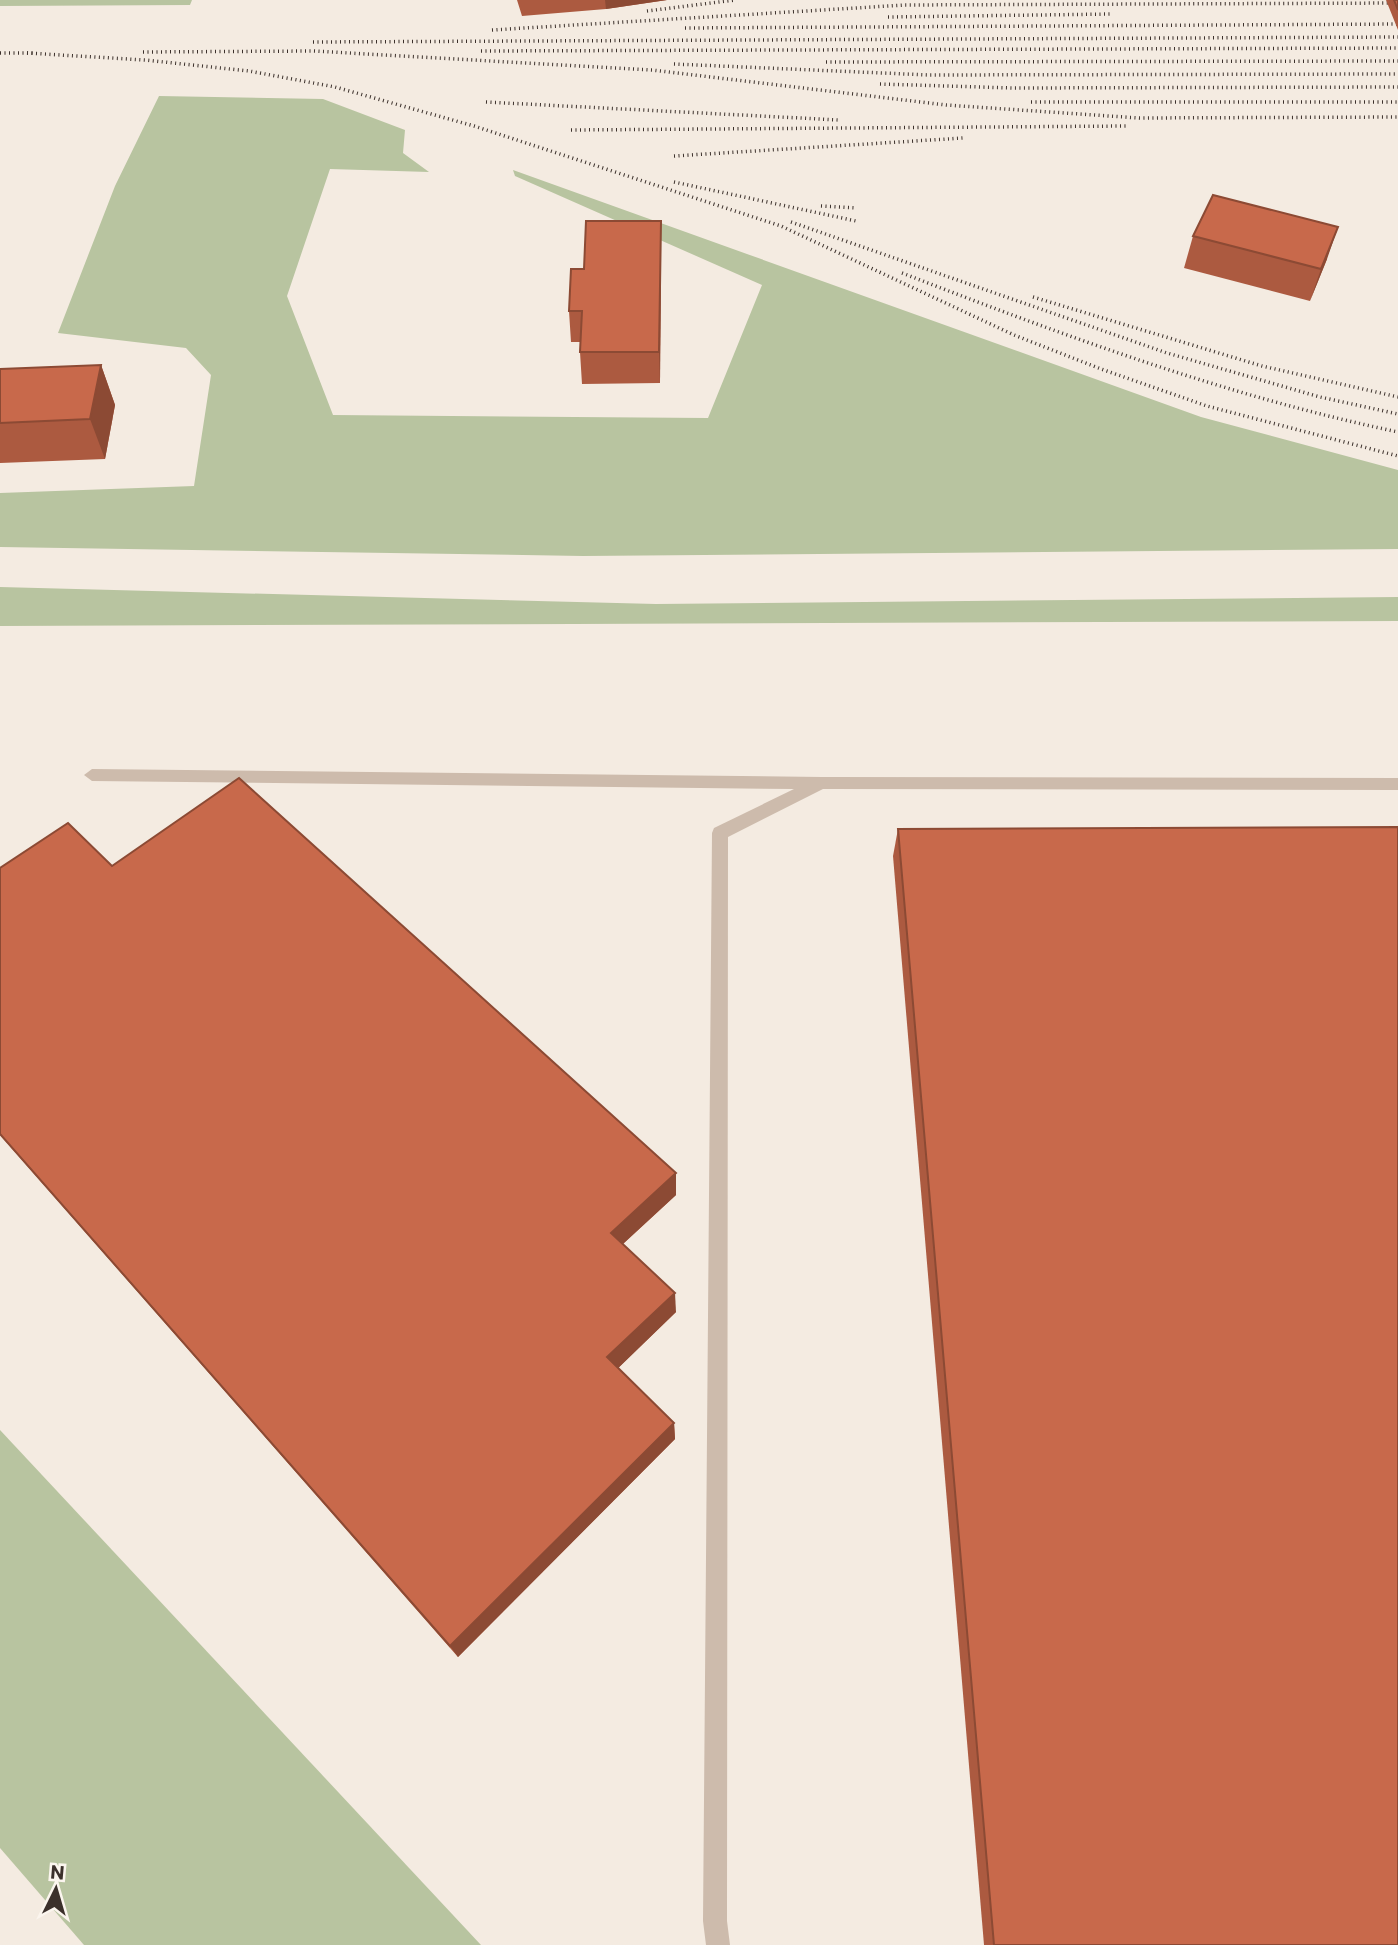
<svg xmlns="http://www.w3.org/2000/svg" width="1398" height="1945" font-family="Commissioner,sans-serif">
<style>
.green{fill:#b8c4a0}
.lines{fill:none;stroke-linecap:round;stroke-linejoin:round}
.service{fill:#cdbbac;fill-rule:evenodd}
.rail{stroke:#3b302b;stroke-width:3.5;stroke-dasharray:1 3.5;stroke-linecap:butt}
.wall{fill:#ac5a40}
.shaded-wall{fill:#8c4a34}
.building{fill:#c8694b;stroke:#8c4a34;stroke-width:2}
</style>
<rect width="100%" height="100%" fill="#f4ebe1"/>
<g class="green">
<polygon points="0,0 192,0 190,5 0,6"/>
<polygon points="159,96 323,99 405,130 403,153 429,172 330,169 287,296 333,415 708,418 762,285 515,176 513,170 1201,417 1398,470 1398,549 583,556 0,547 0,493 194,486 211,375 186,348 58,333 115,186"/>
<polygon points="0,587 656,604 1398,597 1398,621 0,626"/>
<polygon points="0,1430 481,1945 84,1945 0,1848"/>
</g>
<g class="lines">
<polygon class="service" points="92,769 822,777 1398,778 1398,790 823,789 728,837 727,1921 730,1945 706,1945 703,1921 712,833 714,828 794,789 92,781 84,775"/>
<g class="rail">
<polyline points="647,11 735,0"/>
<polyline points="888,17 1112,14"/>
<polyline points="685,28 1398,24"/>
<polyline points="492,30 905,5 1398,3"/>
<polyline points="313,42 1398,37"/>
<polyline points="481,51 1398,48"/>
<polyline points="143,52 313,51 652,70 946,105 1139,118 1398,117"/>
<polyline points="0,53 35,53"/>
<polyline points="27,53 145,60 249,71 335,87 474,126 781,226 1014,335 1101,369 1207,406 1398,456"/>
<polyline points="826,62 1398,61"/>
<polyline points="674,64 929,75 1398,74"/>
<polyline points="880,84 1013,88 1398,87"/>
<polyline points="486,102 839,120"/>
<polyline points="1031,102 1398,102"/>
<polyline points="571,130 1126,126"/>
<polyline points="674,156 963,138"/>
<polyline points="674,182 856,221"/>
<polyline points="821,206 856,208"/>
<polyline points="791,222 1167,353 1320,397 1398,414"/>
<path d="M902,273C1065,336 1227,396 1398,432"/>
<polyline points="1033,297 1262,366 1398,397"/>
</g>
</g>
<g class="wall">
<polygon points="517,0 667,0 606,9 522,16"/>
<polygon points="1386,0 1398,0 1398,30"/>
<polygon points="661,221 660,383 582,384 580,352 581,342 571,342 569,311 584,269"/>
<polygon points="1193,236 1327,259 1310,301 1184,268"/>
<polygon points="101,365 115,405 105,459 0,463 0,369"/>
<polygon points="898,829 1398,1945 984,1945 893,856"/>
<polygon points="0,868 676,1195 623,1244 676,1312 618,1368 674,1423 675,1439 458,1657 0,1135"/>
</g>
<g class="shaded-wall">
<polygon points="605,0 667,0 606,9"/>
<polygon points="661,221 661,253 660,383 659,352"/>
<polygon points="1338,227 1327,259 1310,301 1321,269"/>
<polygon points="101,365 115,405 105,459 90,419"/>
<polygon points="676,1173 676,1195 613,1253 611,1233"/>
<polygon points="675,1293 676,1312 610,1376 607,1357"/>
<polygon points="674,1423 675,1439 458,1657 450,1646"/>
</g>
<g class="building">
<polygon points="1394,0 1398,0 1398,10"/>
<polygon points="1213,195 1338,227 1321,269 1193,236"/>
<polygon points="586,221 661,221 659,352 580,352 582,311 569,311 571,269 584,269"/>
<polygon points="101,365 90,419 0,423 0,369"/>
<polygon points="239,778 676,1173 611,1233 675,1293 607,1357 674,1423 450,1646 0,1134 0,868 68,823 112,866"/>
<polygon points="1398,827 1398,1945 994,1945 898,829"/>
</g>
<g transform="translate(56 1889) rotate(5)" stroke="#fbf5ee" stroke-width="5" paint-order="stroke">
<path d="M0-5L12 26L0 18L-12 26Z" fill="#3b302b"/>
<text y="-10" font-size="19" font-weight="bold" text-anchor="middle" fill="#3b302b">N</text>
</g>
</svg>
